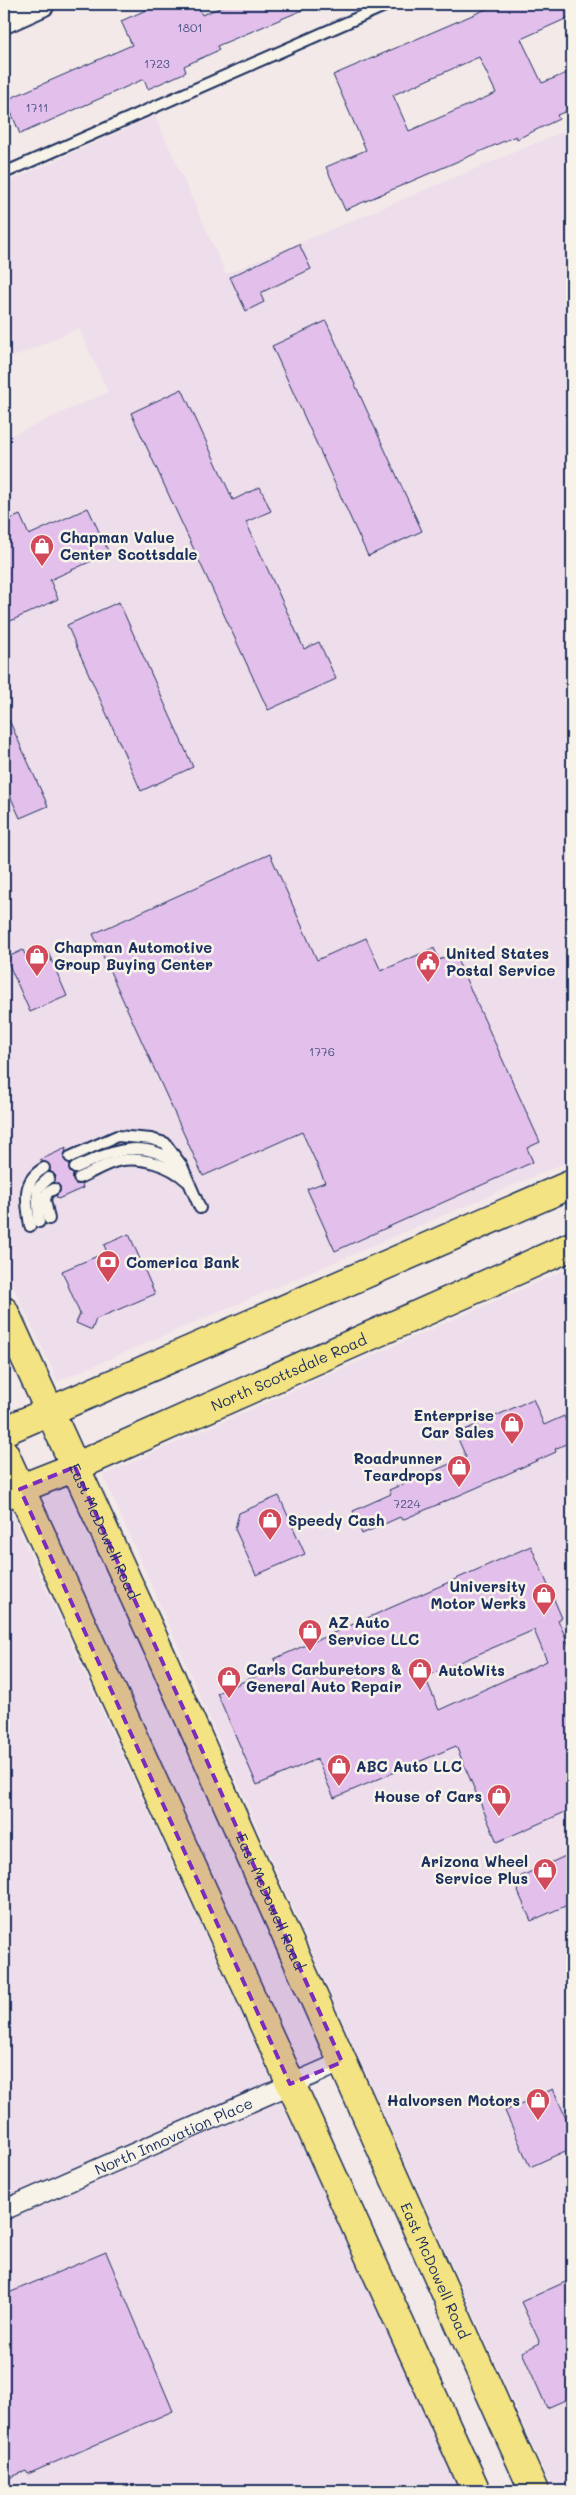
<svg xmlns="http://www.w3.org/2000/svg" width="576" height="2495" font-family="Mali,sans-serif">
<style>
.built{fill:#eeddea}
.building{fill:#e3c0ec;stroke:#1b2f5e;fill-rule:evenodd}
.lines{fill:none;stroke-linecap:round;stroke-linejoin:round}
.service-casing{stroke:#1b2f5e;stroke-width:14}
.minor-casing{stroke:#1b2f5e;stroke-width:22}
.tertiary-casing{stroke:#1b2f5e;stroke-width:28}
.primary-casing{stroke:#1b2f5e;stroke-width:31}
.service{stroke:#f7f3e8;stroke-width:10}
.minor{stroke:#f7f3e8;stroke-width:19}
.tertiary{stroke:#f7f3e8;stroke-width:24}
.primary{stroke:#f4e382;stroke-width:28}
.marked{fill:#7b2cbf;fill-opacity:0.2;stroke:#7b2cbf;stroke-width:4;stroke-dasharray:10 6;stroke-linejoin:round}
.labels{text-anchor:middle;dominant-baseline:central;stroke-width:5;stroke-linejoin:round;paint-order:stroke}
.number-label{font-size:12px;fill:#4d5382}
.poi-label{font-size:15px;font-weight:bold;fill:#1b2f5e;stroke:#f7f3e8;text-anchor:start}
.street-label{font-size:15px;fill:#1b2f5e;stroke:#f7f3e8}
</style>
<rect width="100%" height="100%" fill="#f3e9e9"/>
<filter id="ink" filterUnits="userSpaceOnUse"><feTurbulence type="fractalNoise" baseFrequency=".02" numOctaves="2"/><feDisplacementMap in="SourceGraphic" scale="10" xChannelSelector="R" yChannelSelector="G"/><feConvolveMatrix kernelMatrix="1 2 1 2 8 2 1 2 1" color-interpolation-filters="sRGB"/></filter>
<g filter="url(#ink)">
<g class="built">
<polygon points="155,116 226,274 572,128 572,1160 58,1381 4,1267 4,439 108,392 79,328 4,361 4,184"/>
<polygon points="572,1267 572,2491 553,2491 348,2033 103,1475"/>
<polygon points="11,1513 460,2491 4,2491 4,1516"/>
</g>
<g class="building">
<polygon points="160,4 197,4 202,15 229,4 317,4 217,46 219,50 184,66 186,72 148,89 144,79 20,134 6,100 132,45 121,21"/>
<path d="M498,4H572V16L521,39L542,83L572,71V109L557,115L559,119L517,139L516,136L345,210L326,167L366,150L333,75ZM479,57L496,93L409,131L393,95Z"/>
<polygon points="299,244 311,269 260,293 264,302 246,311 230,277"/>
<polygon points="326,321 422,531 368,556 272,346"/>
<polygon points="182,389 233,500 260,487 271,511 246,522 304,649 319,642 336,679 268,710 131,413"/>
<polygon points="88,508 109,553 50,580 58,599 4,624 4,522 20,515 29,535"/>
<polygon points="119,602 193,767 141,791 67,625"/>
<polygon points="4,709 48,806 20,818 4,782"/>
<polygon points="270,854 317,960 366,938 381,971 434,948 439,960 454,953 540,1142 527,1148 533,1162 335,1251 307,1189 325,1182 302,1132 203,1176 93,934"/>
<polygon points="23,950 27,959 47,950 67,996 30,1012 6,958"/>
<polygon points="66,1148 64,1159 70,1164 69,1170 73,1174 73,1180 75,1184 82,1184 83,1188 58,1199 56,1196 60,1192 60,1186 54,1182 56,1176 50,1171 49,1164 40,1160"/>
<polygon points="129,1234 155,1294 96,1319 92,1330 76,1323 80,1314 62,1271 107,1252 104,1245"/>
<polygon points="533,1399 544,1425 564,1416 572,1435 572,1441 555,1449 556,1452 476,1488 402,1520 400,1517 362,1534 353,1511 391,1494 389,1490 466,1457 456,1434"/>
<polygon points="279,1496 305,1554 256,1575 235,1529 239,1513"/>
<path d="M531,1546L562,1618L558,1620L572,1652V1809L497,1842L456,1746L334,1798L317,1759L257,1785L217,1693L277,1667L274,1659ZM534,1630L547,1661L439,1710L425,1677Z"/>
<polygon points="572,1853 572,1903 531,1921 513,1880"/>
<polygon points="553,2089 572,2131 572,2148 530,2167 505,2111"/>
<polygon points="106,2252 173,2411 28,2474 26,2471 4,2480 4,2295"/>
<polygon points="572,2279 572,2397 547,2408 522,2352 540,2343 521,2302"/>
</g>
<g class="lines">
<g class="service-casing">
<g id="service">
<polyline points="4,173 389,4"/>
<polyline points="70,1157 117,1136 151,1139 165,1143 182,1166 200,1208"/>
<path d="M75,1168C110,1152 141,1137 177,1163"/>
<path d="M79,1178C91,1173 105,1164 118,1161C141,1156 170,1165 187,1181"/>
<polyline points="49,1219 45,1200 47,1193 54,1189"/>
<polyline points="39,1222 37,1189 49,1178"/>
<path d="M30,1226C27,1202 20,1182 44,1168"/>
</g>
</g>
<g class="minor-casing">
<g id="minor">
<path id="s1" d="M4,2210L342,2062"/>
</g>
</g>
<g class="tertiary-casing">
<polyline id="tertiary" points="4,21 42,4"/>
</g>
<g class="primary-casing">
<g id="primary">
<path id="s2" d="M4,1311L161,1655L534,2491"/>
<polyline points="4,1431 572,1184"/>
<polyline points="4,1453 476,2491"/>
<path id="s3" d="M4,1495L75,1467L572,1246"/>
</g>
</g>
<use href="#service" class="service"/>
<use href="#minor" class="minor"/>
<use href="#tertiary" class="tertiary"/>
<use href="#primary" class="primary"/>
</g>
</g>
<path class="marked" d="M75,1467L342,2062L290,2084L20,1489Z"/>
<defs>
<g id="shop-pin" transform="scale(1.25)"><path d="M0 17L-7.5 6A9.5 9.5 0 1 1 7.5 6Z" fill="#d1495b" stroke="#f7f3e8"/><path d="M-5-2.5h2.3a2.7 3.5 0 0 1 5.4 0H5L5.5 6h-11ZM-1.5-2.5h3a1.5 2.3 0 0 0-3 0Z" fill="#fff"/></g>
<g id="civic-pin" transform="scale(1.25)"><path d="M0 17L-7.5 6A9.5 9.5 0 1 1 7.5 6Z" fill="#d1495b" stroke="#f7f3e8"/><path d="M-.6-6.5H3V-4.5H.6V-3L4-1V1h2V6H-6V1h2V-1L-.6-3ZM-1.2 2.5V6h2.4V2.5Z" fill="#fff"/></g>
<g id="bank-pin" transform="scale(1.25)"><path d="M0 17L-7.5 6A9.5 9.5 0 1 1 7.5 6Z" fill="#d1495b" stroke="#f7f3e8"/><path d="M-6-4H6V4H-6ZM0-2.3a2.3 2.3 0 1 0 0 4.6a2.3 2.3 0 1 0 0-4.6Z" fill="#fff"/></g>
</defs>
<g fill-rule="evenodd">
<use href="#shop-pin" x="42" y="546"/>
<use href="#shop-pin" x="37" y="956"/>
<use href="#civic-pin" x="428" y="962"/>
<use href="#bank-pin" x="108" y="1262"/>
<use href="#shop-pin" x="512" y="1424"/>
<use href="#shop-pin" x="459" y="1467"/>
<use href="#shop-pin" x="270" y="1520"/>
<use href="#shop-pin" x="544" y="1595"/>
<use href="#shop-pin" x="310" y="1631"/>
<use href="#shop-pin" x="420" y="1670"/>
<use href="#shop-pin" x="229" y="1678"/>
<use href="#shop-pin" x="339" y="1766"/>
<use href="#shop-pin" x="499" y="1796"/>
<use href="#shop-pin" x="545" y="1870"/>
<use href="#shop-pin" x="538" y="2100"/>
</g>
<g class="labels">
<g class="number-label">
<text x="190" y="27">1801</text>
<text x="157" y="63">1723</text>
<text x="37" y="107">1711</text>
<text x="322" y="1051">1776</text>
<text x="407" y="1503">7224</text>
</g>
<g class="poi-label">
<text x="60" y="537">Chapman Value<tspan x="60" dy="17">Center Scottsdale</tspan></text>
<text x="54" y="947">Chapman Automotive<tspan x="54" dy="17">Group Buying Center</tspan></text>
<text x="446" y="953">United States<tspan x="446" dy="17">Postal Service</tspan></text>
<text x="126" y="1262">Comerica Bank</text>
<text x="494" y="1415" text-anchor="end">Enterprise<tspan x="494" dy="17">Car Sales</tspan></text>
<text x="442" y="1458" text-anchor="end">Roadrunner<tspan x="442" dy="17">Teardrops</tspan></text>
<text x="288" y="1520">Speedy Cash</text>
<text x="526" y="1586" text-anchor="end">University<tspan x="526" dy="17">Motor Werks</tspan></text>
<text x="328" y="1622">AZ Auto<tspan x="328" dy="17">Service LLC</tspan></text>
<text x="246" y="1669">Carls Carburetors &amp;<tspan x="246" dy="17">General Auto Repair</tspan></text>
<text x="438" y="1670">AutoWits</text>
<text x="356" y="1766">ABC Auto LLC</text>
<text x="482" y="1796" text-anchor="end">House of Cars</text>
<text x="528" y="1861" text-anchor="end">Arizona Wheel<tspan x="528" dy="17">Service Plus</tspan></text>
<text x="520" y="2100" text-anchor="end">Halvorsen Motors</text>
</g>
<g class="street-label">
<text stroke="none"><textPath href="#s3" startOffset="310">North Scottsdale Road</textPath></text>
<text stroke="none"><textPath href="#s2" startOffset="242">East McDowell Road</textPath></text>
<text stroke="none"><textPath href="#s2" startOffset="648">East McDowell Road</textPath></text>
<text stroke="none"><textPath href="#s1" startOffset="185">North Innovation Place</textPath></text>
<text stroke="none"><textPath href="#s2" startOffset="1052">East McDowell Road</textPath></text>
</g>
</g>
<rect width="576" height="2495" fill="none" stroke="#f7f3e8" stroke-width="20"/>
<rect x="10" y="10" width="556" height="2475" fill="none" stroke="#1b2f5e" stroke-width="2" filter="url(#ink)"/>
</svg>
